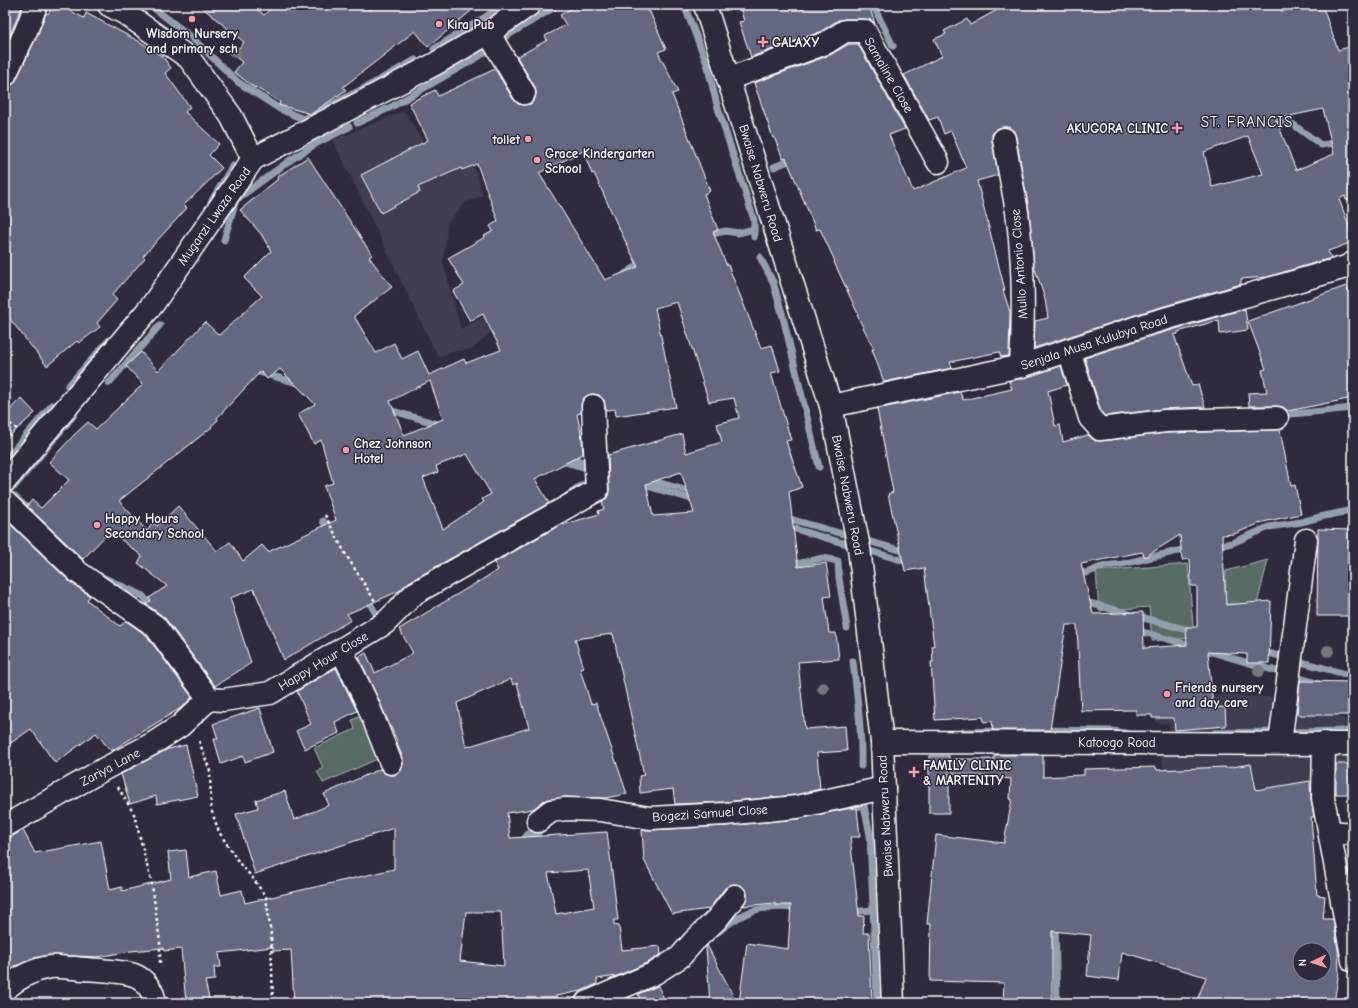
<svg xmlns="http://www.w3.org/2000/svg" width="1358" height="1008" font-family="'Comic Neue',sans-serif">
<style>
.built{fill:#3f3c51}
.green{fill:#596c65;stroke:#acb6b2}
.lines{fill:none;stroke-linecap:round;stroke-linejoin:round}
.stream{stroke:#949fad;stroke-width:7}
.building{fill:#646780;stroke:#fff;fill-rule:evenodd}
.minor-casing{stroke:#fff;stroke-width:25}
.major-casing{stroke:#fff;stroke-width:25}
.path{stroke:#fff;stroke-width:2.5;stroke-dasharray:3 3;stroke-linecap:butt}
.minor{stroke:#2f2a3d;stroke-width:22}
.major{stroke:#2f2a3d;stroke-width:22}
.tree{fill:#74777d}
.poi-dot{fill:#ff9aa2;stroke:#2f2a3d;stroke-width:1.5}
.labels{text-anchor:middle;dominant-baseline:central;stroke-width:3;stroke-linejoin:round;paint-order:stroke}
.poi-label{font-size:13px;font-weight:bold;fill:#fff;stroke:#2f2a3d;text-anchor:start}
.street-label{font-size:13px;fill:#fff;stroke:#2f2a3d}
.quarter-label{font-size:15px;letter-spacing:1px;fill:#fff;stroke:#2f2a3d}
</style>
<rect width="100%" height="100%" fill="#2f2a3d"/>
<filter id="ink" filterUnits="userSpaceOnUse"><feTurbulence type="fractalNoise" baseFrequency=".025" numOctaves="2"/><feDisplacementMap in="SourceGraphic" scale="8" xChannelSelector="R" yChannelSelector="G"/><feConvolveMatrix kernelMatrix="1 2 1 2 8 2 1 2 1" color-interpolation-filters="sRGB"/></filter>
<g filter="url(#ink)">
<g class="built">
<polygon points="404,111 434,160 470,163 476,172 483,195 464,204 448,222 443,262 461,329 502,307 497,325 473,349 451,352 438,357 333,140"/>
<polygon points="1149,665 1181,708 1224,694 1281,698 1353,722 1353,774 1318,792 1261,792 1173,799 1160,753 1171,724 1156,723"/>
</g>
<g class="green">
<polygon points="1268,560 1257,604 1225,604 1226,571"/>
<polygon points="1188,564 1194,638 1152,641 1149,607 1099,611 1096,571"/>
<polygon points="363,715 382,757 323,783 317,771 323,768 314,748 355,729 352,720"/>
</g>
<g class="lines">
<g class="stream">
<polyline points="684,5 707,64 717,105 754,220 754,237"/>
<polyline points="873,5 893,46"/>
<polyline points="155,9 190,36 238,82 280,109 303,119 363,89 415,60"/>
<polyline points="500,40 553,8"/>
<polyline points="434,49 487,16 502,5"/>
<polyline points="357,123 391,107 478,57 487,50"/>
<polyline points="1269,126 1287,121 1294,125 1321,145 1353,140"/>
<polyline points="774,167 796,158"/>
<polyline points="211,202 233,165"/>
<polyline points="705,238 716,233 726,231 738,233 754,229"/>
<polyline points="224,240 236,200 289,161 317,143 349,127"/>
<polyline points="760,257 773,282 783,317 819,467"/>
<polyline points="625,274 645,261"/>
<polyline points="251,370 301,384"/>
<polyline points="109,383 160,325"/>
<polyline points="68,386 109,340"/>
<polyline points="386,409 441,425"/>
<polyline points="1292,414 1353,408"/>
<polyline points="565,457 617,471"/>
<polyline points="5,460 52,405"/>
<polyline points="558,460 618,477"/>
<polyline points="646,479 696,493"/>
<polyline points="637,483 698,501"/>
<polyline points="14,487 74,415"/>
<polyline points="14,496 26,507"/>
<polyline points="566,497 577,488 588,482 588,475"/>
<polyline points="783,517 910,553"/>
<polyline points="323,521 330,533"/>
<polyline points="785,526 911,563"/>
<polyline points="1215,545 1222,545 1232,543 1269,527 1301,522 1320,517 1353,510"/>
<polyline points="789,564 797,564 823,558 838,561 839,578 847,628"/>
<polyline points="1077,567 1079,571 1086,573 1104,566 1122,564 1191,548"/>
<polyline points="100,576 143,596 162,622"/>
<polyline points="366,596 377,616"/>
<polyline points="1082,601 1195,632"/>
<polyline points="1136,630 1195,647"/>
<polyline points="1205,650 1320,684"/>
<polyline points="1261,651 1353,676"/>
<path d="M853,661C857,697 862,731 861,766"/>
<polyline points="1042,730 1112,731 1125,733"/>
<polyline points="964,732 1027,730"/>
<polyline points="1215,733 1353,731"/>
<polyline points="844,807 864,806 870,835 877,1003"/>
<polyline points="520,844 528,834 538,833 536,822"/>
<polyline points="849,912 873,910"/>
<polyline points="1055,923 1057,1003"/>
<path d="M718,932C747,908 763,905 799,908"/>
</g>
</g>
<g class="building">
<polygon points="5,5 23,5 5,46"/>
<polygon points="53,5 59,5 84,18 86,13 142,43 163,57 171,68 165,73 190,107 185,112 219,144 209,155 222,168 184,205 187,208 143,256 145,258 112,295 117,300 97,323 100,327 79,343 77,341 47,366 5,313 5,87 12,85 16,80 37,36 46,13 48,14"/>
<polygon points="199,5 253,5 264,15 274,5 364,5 370,10 376,5 478,5 428,47 415,31 343,87 346,90 311,114 279,105 280,102 255,87 255,88 234,72 242,62 233,55 244,42"/>
<path d="M577,5H646L649,12H650L666,49L658,52L678,92L672,94L710,191L704,194L718,230L713,232L727,266L728,265L761,348L772,345L780,371L771,373L791,440L786,441L802,487L789,492L798,567L826,563L831,596L824,597L829,633H836L839,659L798,662L805,729L845,726L847,751L817,753L820,789L795,795L724,802L675,804L673,789L640,793L639,776L644,775L613,634L575,639L584,668L580,669L591,704L596,703L627,794L605,798L565,797L549,799L543,801L533,809L507,813L510,838L607,832L618,920H614V925L619,926L622,950L660,946L661,954L649,962L617,976L597,979V984L581,991L556,996L557,1003H404L403,1000L376,1003H294L291,950L273,951V947L219,953L221,967H214L215,980L205,981L210,1003H186L181,949L164,951L163,948L131,951L98,957L50,955L35,958L18,965L5,968V838L11,837L23,830L35,853L101,841L110,890L122,887V891L171,879L168,852L186,850L189,877L216,871L221,895L242,890L245,903L394,869V828L255,874L236,814L258,808L256,800L285,791L294,820L329,805L324,794L380,769L384,773L390,775H395L401,771L403,764V758L397,744L398,743L359,657L366,653L375,673L413,653L399,629L498,570L494,563L562,524V525L599,514L598,511L604,509L602,501L607,498L609,490L608,455L682,434L686,453L722,442L717,424L739,418L734,398L709,402L677,302L655,308L676,407L616,416L615,409L606,410L604,400L599,395L592,394L586,396L582,401L581,413L577,414L582,438L583,454L535,479L549,503L409,582L399,591L347,614L351,620L284,660L254,589L230,598L251,663L215,686L165,618L146,604L151,601L149,598L167,586L138,563L142,556L110,531L83,559L27,506L32,500L41,508L69,480L49,462L74,435L88,422L96,429L143,384L126,366L141,352L158,371L205,322L219,335L262,296L244,278L271,251L261,234L240,210L278,179L277,177L308,157L372,255L369,257L392,287L354,316L376,353L394,343L402,359L418,351L429,375L464,359L466,363L501,350L483,314L470,321L453,291L464,285L448,258L485,237L484,236L493,231L490,226L498,221L477,164L462,170L461,168L418,187L420,192L381,213L361,175L428,140L409,103L435,90L438,96L495,69L513,99L518,104L524,105L531,104L535,99L536,93L535,87L517,57L547,40L545,36L566,25L560,15ZM583,151L592,174L594,173L616,222L638,267L605,280L539,173ZM280,369L315,404L298,414L314,444L321,440L333,483L324,486L336,520L268,552L262,545L243,561L230,542L217,551L178,506L157,526L153,523L147,531L119,501L212,427L211,426L218,420L217,418L261,371L267,379ZM430,381L443,419L404,435L390,401ZM467,454L491,494L482,499L484,502L443,529L423,478L438,472L436,466ZM681,472L694,513L653,516L646,484ZM511,679L513,685L517,683L529,728L466,747L457,703ZM588,870L594,907L556,914L548,873ZM466,912H501L504,966L460,961Z"/>
<polygon points="739,5 869,5 875,24 871,20 865,19 845,19 838,20 820,32 751,57 739,22 744,21"/>
<path d="M1006,5H1280L1282,12L1298,5H1322L1338,50L1353,46V200H1346L1345,196L1339,199L1353,237V242L1328,251L1331,258L1267,277L1241,279V284L1144,312L1034,348L1035,321L1048,318L1045,299L1034,266L1029,210L1016,137L1014,131L1009,127H1002L996,129L992,134V141L998,175L977,181L1005,290H1003L1010,312L1009,356L1001,357L999,352L950,362L952,368L884,382L872,349H874L857,315L858,314L834,262L835,261L820,229L816,230L786,158L783,159L774,137L773,138L754,83L830,55L849,44H858L905,129L889,135L913,191L966,168L951,131L944,134L938,117L929,120L904,75L942,56L934,39L946,34L944,31L967,19L970,25ZM1323,109L1334,154L1296,170L1276,119ZM1248,136L1263,174L1212,187L1204,152Z"/>
<polygon points="1346,286 1353,300 1353,398 1288,411 1283,407 1277,406 1249,406 1248,393 1267,392 1262,370 1266,369 1248,321"/>
<polygon points="1245,309 1248,330 1220,334 1219,320 1178,332 1178,334 1174,335 1192,386 1198,384 1205,407 1163,409 1105,416 1101,412 1085,358 1151,336"/>
<path d="M1061,366L1067,385L1048,391L1055,426L1060,425L1063,442L1088,435L1095,441H1102L1166,433L1280,430L1291,486L1295,485L1301,514L1263,522L1234,534L1222,535L1226,605L1271,601L1269,663H1247V654L1208,652L1213,708L1225,707L1226,726L1175,730L1174,718H1152V715H1136V710L1081,711L1077,625H1066L1050,730H993L992,721L984,722L983,717L935,720L931,662H933L932,646H934L924,568L905,571L888,494L893,492L877,409L960,392L963,400L1012,389L1009,381L1025,378ZM1180,535L1182,560L1190,559L1191,586H1197V627H1186L1187,645L1144,648L1143,612L1093,614L1081,564L1142,552L1145,557Z"/>
<polygon points="21,398 35,413 5,440 5,415"/>
<polygon points="10,524 70,582 90,596 87,600 120,626 126,621 146,635 192,697 184,706 111,751 96,733 55,763 31,729 5,747 5,696 11,686 5,681 5,528"/>
<polygon points="1318,529 1353,530 1353,616 1317,616"/>
<polygon points="336,668 357,711 335,722 339,733 305,749 296,731 311,724 297,691"/>
<polygon points="1300,681 1353,682 1353,715 1297,715"/>
<polygon points="260,708 273,752 245,762 243,756 221,764 214,739 218,739 213,724"/>
<polygon points="186,745 198,796 157,804 156,796 130,804 121,774 168,749"/>
<path d="M994,755H1043V777L1083,775H1084V769L1156,767L1157,770L1225,767V768L1251,764L1256,790L1310,781L1311,800L1314,817H1311L1317,895L1325,896L1323,919H1333L1338,950L1339,972L1334,1003H1196L1206,977L1122,952L1119,980L1087,976L1091,935L1052,931V1003L1003,1002L1004,983L930,981L931,924H927L936,835L1004,843L1012,799H1010L1011,779L952,773L953,759H994ZM1300,950H1324V974H1300Z"/>
<rect x="929" y="756" width="20" height="57"/>
<rect x="1336" y="764" width="17" height="30"/>
<polygon points="857,808 860,837 850,837 859,916 864,916 863,933 869,933 872,1002 739,1003 747,943 788,949 791,905 775,905 775,903 743,906 747,898 747,892 742,886 736,884 730,885 725,888 709,909 672,914 644,860 642,830 651,830 726,826 798,819 846,809"/>
<polygon points="707,945 737,1003 710,1003 706,947"/>
<polygon points="658,986 666,1003 642,1003 638,994"/>
</g>
<g class="lines">
<g class="minor-casing">
<g id="minor">
<polyline points="109,5 126,14 189,58 231,116 253,159"/>
<polyline points="490,32 495,44 524,93"/>
<polyline points="5,75 26,31 36,5"/>
<polyline points="728,79 826,43 845,31 865,31 938,162"/>
<path d="M1004,139C1008,164 1013,188 1017,212C1024,263 1024,315 1021,366"/>
<polyline points="1069,350 1090,418 1100,429 1165,421 1277,418"/>
<polyline points="831,406 1021,366 1147,324 1346,267 1353,263"/>
<polyline points="5,481 153,304 253,159 435,64 490,32 529,5"/>
<polyline points="5,502 79,573 155,626 209,699 223,700 270,693 385,623 415,593 597,490 593,406"/>
<polyline points="342,651 368,705 391,763"/>
<polyline points="882,742 1353,744"/>
<polyline points="1280,743 1306,540"/>
<polyline points="1324,743 1323,798 1353,961"/>
<polyline points="538,821 551,811 565,809 600,810 650,818 725,814 797,807 884,788"/>
<polyline points="5,826 106,768 152,744 180,726 209,699"/>
<polyline points="1330,832 1353,834"/>
<path d="M5,989C18,978 34,969 51,967C58,966 66,968 73,968C90,970 118,970 134,975C145,979 154,992 155,1003"/>
<polyline points="586,1003 655,973 680,957 694,941 717,919 735,896"/>
</g>
</g>
<g class="major-casing">
<polyline id="major" points="705,5 831,406 859,548 882,742 893,1003"/>
</g>
<g class="path">
<polyline points="5,420 18,430"/>
<polyline points="325,515 346,555 375,601"/>
<polyline points="199,741 210,771 211,809 219,832 240,864 252,877 266,897 271,935 273,1003"/>
<polyline points="118,787 134,814 152,885 160,942 160,965"/>
</g>
<use href="#minor" class="minor"/>
<use href="#major" class="major"/>
</g>
<g class="tree">
<circle cx="235" cy="52" r="6"/>
<circle cx="1328" cy="651" r="6"/>
<circle cx="1259" cy="671" r="6"/>
<circle cx="823" cy="688" r="6"/>
</g>
</g>
<g class="poi-dot">
<circle cx="192" cy="19" r="4"/>
<circle cx="439" cy="24" r="4"/>
<path d="M761 36h4v4h4v4h-4v4h-4v-4h-4v-4h4z"/>
<path d="M1175 122h4v4h4v4h-4v4h-4v-4h-4v-4h4z"/>
<circle cx="528" cy="139" r="4"/>
<circle cx="537" cy="160" r="4"/>
<circle cx="346" cy="450" r="4"/>
<circle cx="97" cy="525" r="4"/>
<circle cx="1167" cy="694" r="4"/>
<path d="M912 766h4v4h4v4h-4v4h-4v-4h-4v-4h4z"/>
</g>
<g class="labels">
<g class="poi-label">
<text x="447" y="24">Kira Pub</text>
<text x="192" y="33" text-anchor="middle">Wisdom Nursery<tspan x="192" dy="15">and primary sch</tspan></text>
<text x="772" y="42">GALAXY</text>
<text x="1168" y="128" text-anchor="end">AKUGORA CLINIC</text>
<text x="520" y="139" text-anchor="end">toilet</text>
<text x="545" y="153">Grace Kindergarten<tspan x="545" dy="15">School</tspan></text>
<text x="354" y="443">Chez Johnson<tspan x="354" dy="15">Hotel</tspan></text>
<text x="105" y="518">Happy Hours<tspan x="105" dy="15">Secondary School</tspan></text>
<text x="1175" y="687">Friends nursery<tspan x="1175" dy="15">and day care</tspan></text>
<text x="923" y="765">FAMILY CLINIC<tspan x="923" dy="15">&amp; MARTENITY</tspan></text>
</g>
<g class="street-label">
<text transform="translate(889 75) rotate(60)">Samaline Close</text>
<text transform="translate(761 183) rotate(73)">Bwaise Nabweru Road</text>
<text transform="translate(214 216) rotate(-55)">Muganzi Lwaza Road</text>
<text transform="translate(1019 264) rotate(-94)">Mullo Antonio Close</text>
<text transform="translate(1094 342) rotate(-18)">Senjala Musa Kulubya Road</text>
<text transform="translate(848 495) rotate(79)">Bwaise Nabweru Road</text>
<text transform="translate(323 661) rotate(-31)">Happy Hour Close</text>
<text x="1117" y="742">Katoogo Road</text>
<text transform="translate(110 767) rotate(-28)">Zariya Lane</text>
<text transform="translate(710 813) rotate(-4)">Bogezi Samuel Close</text>
<text transform="translate(885 816) rotate(-93)">Bwaise Nabweru Road</text>
</g>
<g class="quarter-label">
<text x="1247" y="122">ST. FRANCIS</text>
</g>
</g>
<rect width="1358" height="1008" fill="none" stroke="#2f2a3d" stroke-width="20"/>
<rect x="10" y="10" width="1338" height="988" fill="none" stroke="#fff" stroke-width="1.5" filter="url(#ink)"/>
<g transform="translate(1312 962) rotate(267)"><circle r="19" fill="#2f2a3d" stroke="#827f8b"/>
<path d="M0-3L7 15L0 10L-7 15Z" fill="#ff9aa2"/>
<text y="-6" font-size="11" font-weight="bold" text-anchor="middle" fill="#ffffff">N</text>
</g>
</svg>
